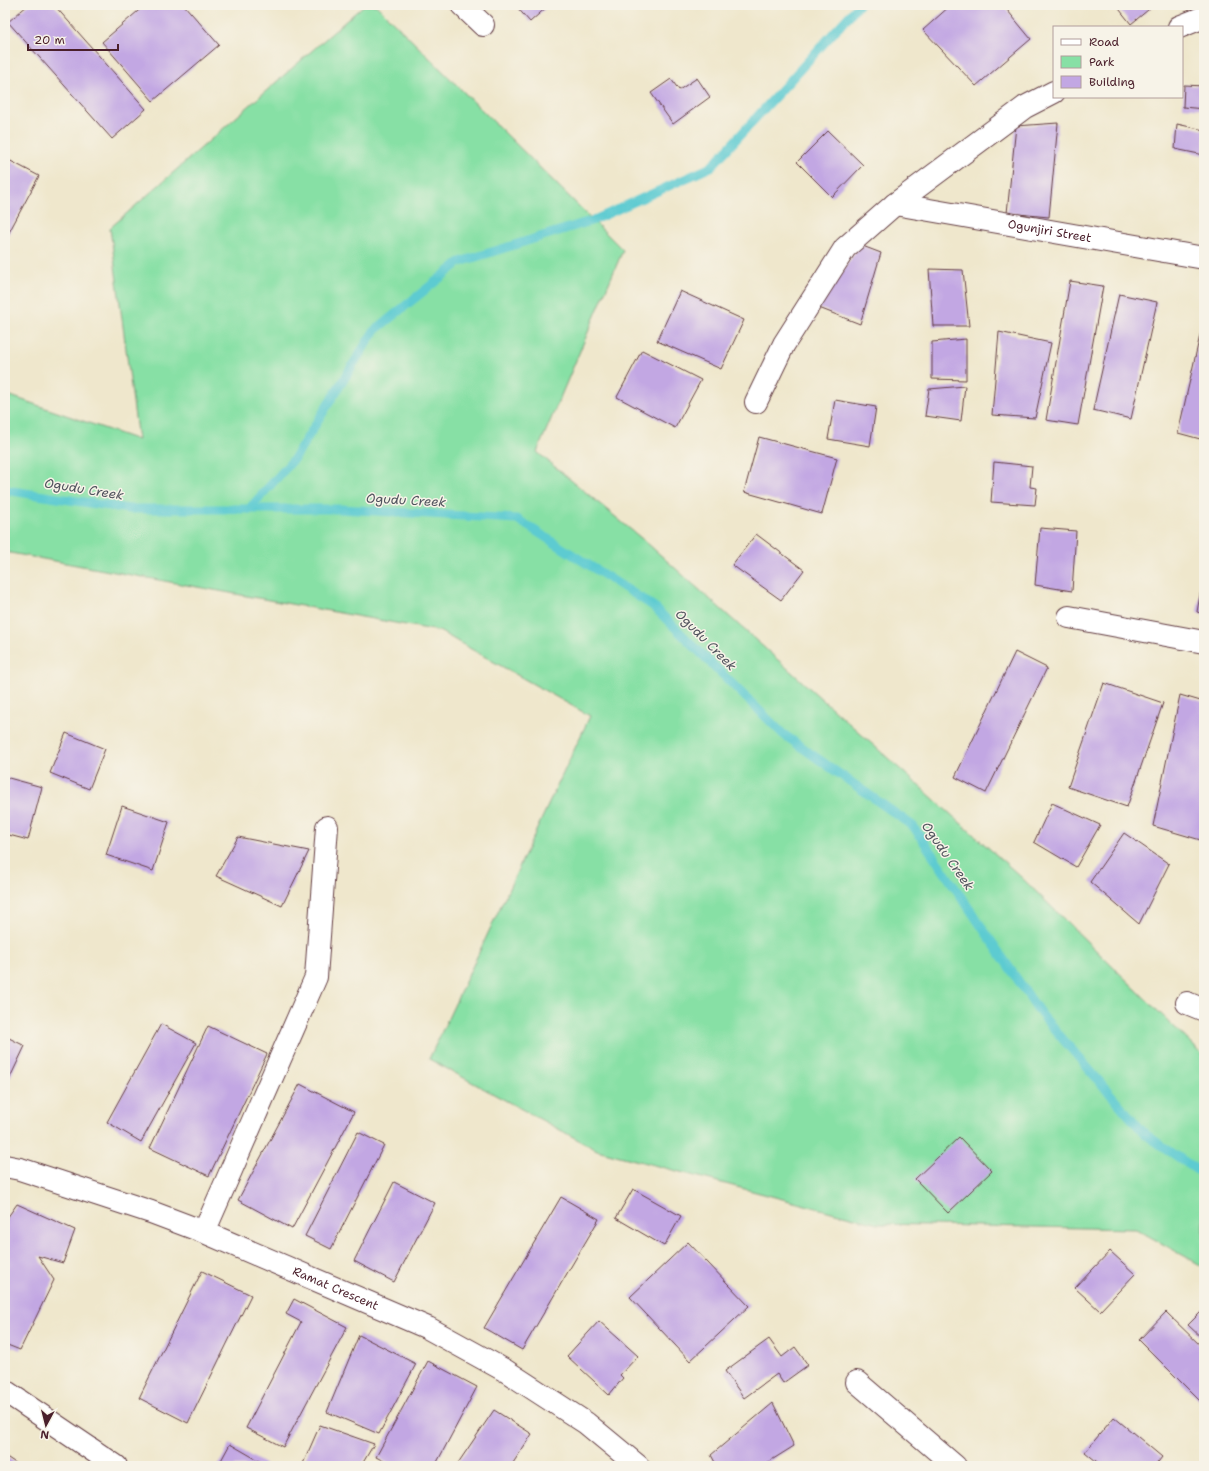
<svg xmlns="http://www.w3.org/2000/svg" width="1209" height="1471" font-family="'Shantell Sans',sans-serif">
<style>
.green{fill:#87e0a5;stroke:#688068}
.lines{fill:none;stroke-linecap:round;stroke-linejoin:round}
.stream{stroke:#5dcbd1;stroke-width:9}
.building{fill:#c2a7e3}
.street-casing{stroke:#633d43;stroke-width:24}
.street{stroke:#fff;stroke-width:22}
.labels{text-anchor:middle;dominant-baseline:central;stroke-width:3;stroke-linejoin:round;paint-order:stroke}
.street-label{font-size:12px;fill:#4a1f2b;stroke:#f7f3e8}
.water-label{font-size:13px;font-style:italic;fill:#50535d;stroke:#f7f3e8}
</style>
<rect width="100%" height="100%" fill="#f7f3e8"/>
<filter id="ink" filterUnits="userSpaceOnUse"><feTurbulence type="fractalNoise" baseFrequency=".025" numOctaves="2"/><feDisplacementMap in="SourceGraphic" scale="8" xChannelSelector="R" yChannelSelector="G"/><feConvolveMatrix kernelMatrix="1 2 1 2 8 2 1 2 1" color-interpolation-filters="sRGB"/></filter>
<filter id="wash" filterUnits="userSpaceOnUse"><feTurbulence type="fractalNoise" baseFrequency=".012" numOctaves="4" result="noise"/><feDisplacementMap in="SourceGraphic" scale="16" xChannelSelector="R" yChannelSelector="G"/><feGaussianBlur stdDeviation="0.9" result="paint"/><feColorMatrix in="noise" values="0 0 0 0 0 0 0 0 0 0 0 0 0 0 0 0 0 1.4 0 .05"/><feComposite in="paint" operator="in"/></filter>
<g filter="url(#wash)">
<rect width="100%" height="100%" fill="#efe7cc"/>
<polygon class="green" points="364,5 376,5 623,250 537,452 647,543 1020,876 1204,1056 1204,1267 1136,1229 877,1224 597,1150 429,1059 590,716 439,631 5,552 5,394 138,440 110,228"/>
<g class="lines">
<g class="stream">
<polyline points="5,490 129,509 340,509 517,519 653,606 783,734 913,826 1041,1014 1145,1134 1204,1175"/>
<polyline points="249,509 294,459 374,331 460,262 594,220 711,167 859,5"/>
</g>
</g>
<g id="blocks">
<g class="building">
<polygon points="28,5 54,5 146,109 112,139 8,22"/>
<polygon points="145,5 184,5 219,45 153,101 102,42"/>
<polygon points="515,5 549,5 530,22"/>
<polygon points="951,5 1003,5 1031,39 976,86 923,30"/>
<polygon points="1116,5 1154,5 1131,24"/>
<polygon points="697,78 710,97 673,124 651,93 671,79 679,90"/>
<polygon points="1184,85 1204,86 1204,109 1183,107"/>
<polygon points="1058,123 1049,217 1007,213 1016,126"/>
<polygon points="1177,124 1204,130 1204,155 1175,149"/>
<polygon points="828,131 863,165 832,197 797,162"/>
<polygon points="5,158 39,176 5,240"/>
<polygon points="860,245 881,253 860,324 819,308"/>
<polygon points="929,269 963,270 969,326 933,326"/>
<polygon points="1070,281 1103,286 1078,425 1046,420"/>
<polygon points="680,291 744,320 721,369 657,341"/>
<polygon points="1119,294 1157,302 1131,419 1093,410"/>
<polygon points="1203,322 1204,322 1204,440 1178,433"/>
<polygon points="999,332 1051,343 1035,418 992,415"/>
<polygon points="966,339 966,380 932,379 932,342"/>
<polygon points="642,350 701,380 675,428 617,397"/>
<polygon points="965,386 961,421 925,416 929,389"/>
<polygon points="835,400 876,407 870,446 828,439"/>
<polygon points="759,437 837,458 822,514 744,492"/>
<polygon points="994,462 1032,466 1030,487 1037,488 1035,505 991,502"/>
<polygon points="1040,528 1076,531 1072,591 1035,585"/>
<polygon points="756,534 804,570 781,600 732,565"/>
<polygon points="1203,578 1204,578 1204,614 1197,612"/>
<polygon points="1015,652 1047,668 986,793 955,777"/>
<polygon points="1104,683 1163,703 1127,807 1068,787"/>
<polygon points="1180,695 1204,702 1204,841 1153,826"/>
<polygon points="66,733 105,749 89,789 50,773"/>
<polygon points="5,777 42,787 28,840 5,834"/>
<polygon points="1052,803 1100,825 1076,867 1034,842"/>
<polygon points="122,806 169,822 153,871 106,855"/>
<polygon points="1124,833 1169,864 1139,924 1090,882"/>
<polygon points="238,837 309,851 282,906 216,876"/>
<polygon points="161,1024 196,1043 141,1142 107,1122"/>
<polygon points="208,1026 267,1054 209,1176 150,1148"/>
<polygon points="5,1036 25,1046 5,1088"/>
<polygon points="300,1084 354,1112 292,1229 238,1200"/>
<polygon points="358,1132 384,1145 331,1249 305,1236"/>
<polygon points="959,1137 992,1171 948,1213 915,1179"/>
<polygon points="394,1182 435,1203 394,1282 354,1261"/>
<polygon points="633,1189 681,1216 664,1246 616,1218"/>
<polygon points="561,1197 599,1219 522,1350 484,1328"/>
<polygon points="17,1204 75,1230 63,1263 38,1256 54,1280 20,1350 5,1344 5,1221"/>
<polygon points="688,1242 749,1306 690,1361 630,1297"/>
<polygon points="1110,1251 1135,1274 1100,1311 1075,1288"/>
<polygon points="202,1271 251,1295 188,1423 139,1398"/>
<polygon points="294,1299 347,1327 283,1447 246,1428 301,1322 286,1314"/>
<polygon points="1204,1309 1204,1340 1188,1325"/>
<polygon points="1166,1312 1204,1349 1204,1397 1200,1401 1139,1340"/>
<polygon points="599,1321 638,1356 620,1375 623,1378 609,1395 567,1356"/>
<polygon points="359,1335 416,1364 379,1434 327,1412"/>
<polygon points="769,1339 782,1357 795,1347 808,1365 783,1383 777,1374 744,1398 725,1371"/>
<polygon points="428,1361 477,1387 435,1466 393,1466 376,1457"/>
<polygon points="773,1403 794,1446 762,1466 717,1466 711,1455"/>
<polygon points="494,1410 532,1434 511,1466 456,1466"/>
<polygon points="1114,1417 1162,1457 1155,1466 1102,1466 1085,1452"/>
<polygon points="320,1425 374,1444 361,1466 302,1466"/>
<polygon points="230,1444 268,1466 218,1466"/>
<polygon points="5,1456 20,1466 5,1466"/>
</g>
</g>
</g>
<g filter="url(#ink)">
<use href="#blocks" fill-opacity="0" stroke="#633d43" stroke-width="1"/>
<g class="lines">
<g class="street-casing">
<g id="street">
<polyline points="462,5 483,25"/>
<polyline points="1179,27 1204,17"/>
<path id="s1" d="M895,204L1204,258"/>
<polyline points="756,402 784,344 845,248 895,204 1025,107 1054,92"/>
<polyline points="1069,617 1204,642"/>
<polyline points="1187,1003 1204,1010"/>
<path id="s2" d="M5,1166L20,1169L151,1212L204,1232L428,1328L506,1371L586,1423L638,1466"/>
<polyline points="204,1232 316,977 327,827"/>
<polyline points="857,1382 955,1466"/>
<polyline points="5,1391 116,1466"/>
</g>
</g>
<use href="#street" class="street"/>
</g>
</g>
<g class="labels">
<g class="street-label">
<text stroke="none"><textPath href="#s1" startOffset="157">Ogunjiri Street</textPath></text>
<text stroke="none"><textPath href="#s2" startOffset="353">Ramat Crescent</textPath></text>
</g>
<g class="water-label">
<text transform="translate(84 489) rotate(9)">Ogudu Creek</text>
<text transform="translate(406 500) rotate(3)">Ogudu Creek</text>
<text transform="translate(706 640) rotate(45)">Ogudu Creek</text>
<text transform="translate(948 856) rotate(55)">Ogudu Creek</text>
</g>
</g>
<rect width="1209" height="1471" fill="none" stroke="#f7f3e8" stroke-width="20"/>
<rect x="1053" y="26" width="130" height="72" fill="#f7f3e8" stroke="#b29e9c"/>
<rect x="1061" y="39" width="20" height="6" fill="#ffffff" stroke="#b29e9c"/>
<text x="1089" y="46" font-size="12" fill="#4a1f2b">Road</text>
<rect x="1061" y="56" width="20" height="12" fill="#87e0a5" stroke="#b29e9c"/>
<text x="1089" y="66" font-size="12" fill="#4a1f2b">Park</text>
<rect x="1061" y="76" width="20" height="12" fill="#c2a7e3" stroke="#b29e9c"/>
<text x="1089" y="86" font-size="12" fill="#4a1f2b">Building</text>
<g transform="translate(46 1425) rotate(187)" stroke="#f7f3e8" stroke-width="3" paint-order="stroke">
<path d="M0-3L7 15L0 10L-7 15Z" fill="#4a1f2b"/>
<text y="-6" font-size="11" font-weight="bold" text-anchor="middle" fill="#4a1f2b">N</text>
</g>
<path d="M28 44v6h90v-6" fill="none" stroke="#4a1f2b" stroke-width="2"/>
<text x="34" y="44" font-size="12" fill="#4a1f2b" stroke="#f7f3e8" stroke-width="3" paint-order="stroke">20 m</text>
</svg>
